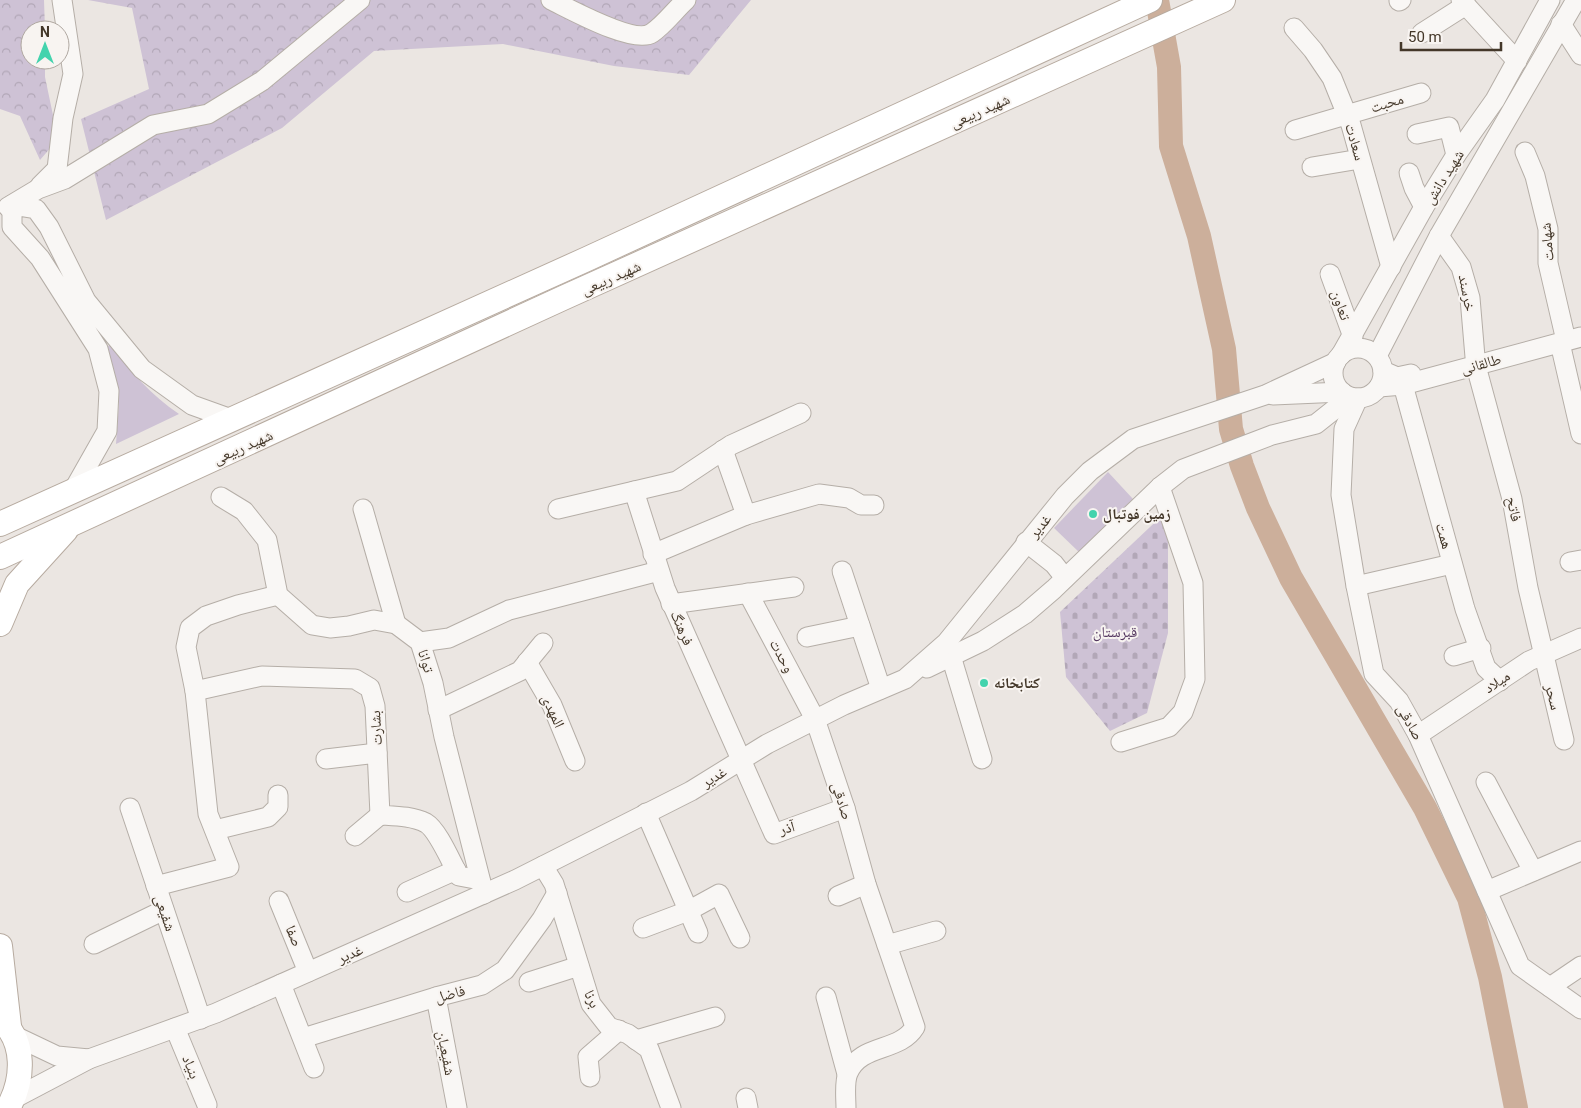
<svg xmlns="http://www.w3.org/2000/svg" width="1581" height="1108" font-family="Roboto,'Noto Naskh Arabic',sans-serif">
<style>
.grass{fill:#cec2d5}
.forest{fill:url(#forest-crowns)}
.cemetery{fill:url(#cemetery-stones)}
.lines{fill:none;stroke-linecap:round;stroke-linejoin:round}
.river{stroke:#ccaf9b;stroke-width:24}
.minor-casing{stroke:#b5aea7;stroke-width:21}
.major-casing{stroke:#b7aba0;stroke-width:26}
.minor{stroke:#f9f7f5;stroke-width:19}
.major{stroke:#fff;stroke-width:24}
.poi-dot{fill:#43d3ad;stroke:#f8f4f1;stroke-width:2}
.labels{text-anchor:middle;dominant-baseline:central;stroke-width:4;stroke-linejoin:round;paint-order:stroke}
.street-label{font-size:15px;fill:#433729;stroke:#f8f4f1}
.poi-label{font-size:15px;font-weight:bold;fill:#433729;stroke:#f8f4f1;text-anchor:start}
.park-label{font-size:15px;fill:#53365f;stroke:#f8f4f1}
</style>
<defs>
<pattern id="forest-crowns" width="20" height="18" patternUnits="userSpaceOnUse" patternTransform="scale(1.25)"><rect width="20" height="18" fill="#cec2d5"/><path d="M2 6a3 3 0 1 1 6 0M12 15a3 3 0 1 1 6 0" fill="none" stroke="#b2a7b7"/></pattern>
<pattern id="cemetery-stones" width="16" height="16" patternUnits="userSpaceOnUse" patternTransform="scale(1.25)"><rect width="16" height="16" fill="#cec2d5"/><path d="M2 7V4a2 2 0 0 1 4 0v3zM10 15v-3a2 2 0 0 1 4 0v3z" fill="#b2a7b7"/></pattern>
</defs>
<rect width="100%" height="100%" fill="#ebe6e2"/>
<g class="grass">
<path d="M110,344C131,372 151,395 179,414L116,444L119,403L105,350Z"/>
<polygon points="1108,472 1133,499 1081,554 1054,528"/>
</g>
<g class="forest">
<polygon points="0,0 44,0 45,30 30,30 30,60 45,60 45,77 58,139 40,160 20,116 0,109"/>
<polygon points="88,0 751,0 689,75 614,66 503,44 374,51 282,128 106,220 81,119 149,89 132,8"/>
</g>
<polygon class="cemetery" points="1168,510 1168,633 1147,713 1110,731 1066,677 1060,612"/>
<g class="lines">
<polyline class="river" points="1157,0 1169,67 1171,146 1199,236 1224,349 1231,429 1242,466 1258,508 1291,578 1425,808 1469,898 1490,977 1516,1108"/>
<g class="minor-casing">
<g id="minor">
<path d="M551,0C570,9 634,45 652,33C664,25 675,10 686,0"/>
<polyline points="1461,0 1517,61"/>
<polyline points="1399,1 1401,0"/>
<polyline points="1561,24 1581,55"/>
<polyline points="1294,28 1313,50 1332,78 1351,125 1391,267"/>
<polyline points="1422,33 1466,5"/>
<polyline points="1295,130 1421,93"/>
<polyline points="1417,134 1449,127 1456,155"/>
<polyline points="1525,152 1535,176 1548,229 1548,263 1564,332"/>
<polyline points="1312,167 1360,159"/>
<polyline points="1409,173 1414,188 1424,207"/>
<polyline points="40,186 57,169 63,118 73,74 62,0"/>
<polyline points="8,207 38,189 65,179 153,125 208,114 262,81 360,0"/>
<polyline points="1439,236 1461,267 1470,298 1475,357"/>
<polyline points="1330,274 1353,337"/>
<polyline points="1560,343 1581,434"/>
<circle cx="1358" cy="373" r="25"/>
<polyline points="1341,355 1424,207 1456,155 1495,100 1550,0"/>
<polyline points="1377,356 1439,236 1576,0"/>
<polyline points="1476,366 1512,499 1528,588 1564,740"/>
<polyline points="1383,371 1397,377 1411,374"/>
<polyline points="1403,385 1465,609 1486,668 1500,681"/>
<polyline points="1379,387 1403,385 1581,337"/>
<polyline points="1273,395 1342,392"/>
<polyline points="1358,398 1344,429 1341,495 1356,586 1374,674 1399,701 1418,735 1520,966 1581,1009"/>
<polyline points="723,450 746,515"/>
<polyline points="73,491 107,431 109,391 98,349 40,258 12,227 12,205 36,209 49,227 86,301 142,369 192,405 231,419"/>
<polyline points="634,491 665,588 774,834 845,808"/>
<polyline points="221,497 244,511 267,540 278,595 312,625 330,628 349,626 374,620 396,624 420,642 433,683 444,737 484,894"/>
<polyline points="363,509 396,624"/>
<polyline points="558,509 677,481 731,445 801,413"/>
<polyline points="1026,542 1054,564 1065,578"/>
<polyline points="653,554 746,515 819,494 849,498 861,505 874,505"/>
<polyline points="1570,562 1581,560"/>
<polyline points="842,571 881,689"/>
<polyline points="1356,586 1452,564"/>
<path d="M748,593L815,719L845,808L866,884L915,1027C899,1053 861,1043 848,1073C844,1082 846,1098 846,1108"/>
<polyline points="671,604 794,587"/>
<polyline points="807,637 860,626"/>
<polyline points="420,642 449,638 509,610 659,571"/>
<polyline points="951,656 982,759"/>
<polyline points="1454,656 1481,648"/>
<polyline points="527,662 552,705 575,761"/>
<polyline points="927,668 983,641 1025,614 1054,589 1160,487 1183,469 1272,435 1316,424 1350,397"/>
<path d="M195,691L262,676L355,679L370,688L375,706L380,815C395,816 412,816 426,823C438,830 452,864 459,876L480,880"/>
<polyline points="438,710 520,671 543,643"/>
<polyline points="1418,735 1529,661 1581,638"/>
<polyline points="1121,742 1169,727 1183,712 1195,679 1193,583 1160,487"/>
<polyline points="326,759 377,753"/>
<polyline points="1486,782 1533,871"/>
<polyline points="130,808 201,1019"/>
<polyline points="646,813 698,933"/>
<polyline points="215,830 268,817 278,807 278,795"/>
<polyline points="355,836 380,815"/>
<polyline points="543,866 554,884 591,1004 609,1027 628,1034 649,1049 671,1108"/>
<polyline points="156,886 229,867 208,814 195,691 186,647 190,628 206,616 238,605 278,595"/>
<polyline points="1487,891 1581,851"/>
<polyline points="407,892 456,870"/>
<polyline points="838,896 866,884"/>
<polyline points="279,901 308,972"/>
<polyline points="643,928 688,911 719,894 740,938"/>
<polyline points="94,944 164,910"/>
<polyline points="887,945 936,931"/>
<polyline points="529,982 579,966"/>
<polyline points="281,984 314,1068"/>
<polyline points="1550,987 1581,966"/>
<polyline points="436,997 457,1108"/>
<polyline points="826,997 847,1074"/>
<polyline points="175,1028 207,1105"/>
<polyline points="15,1036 57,1056 89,1059"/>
<polyline points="303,1038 436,997 482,985 505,970 542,919 557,893"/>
<polyline points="636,1040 715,1017"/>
<polyline points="590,1077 588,1057 619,1030"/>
<polyline points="746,1098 748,1108"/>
<polyline points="13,1099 89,1059 216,1013 515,880 691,791 767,744 844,705 905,679 946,643 1065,496 1090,471 1133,439 1265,395 1336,362"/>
</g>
</g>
<g class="major-casing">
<g id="major">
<polyline points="0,524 587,259 1150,0"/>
<polyline points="0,557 563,298 1223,0"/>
<polyline points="0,624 17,584 66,530"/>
<polyline points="0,946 9,1026"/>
<path d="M0,1019C26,1041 24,1080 8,1108"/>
</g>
</g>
<use href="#minor" class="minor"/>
<use href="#major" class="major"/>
</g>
<g class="poi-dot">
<circle cx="1093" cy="514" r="5"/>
<circle cx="984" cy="683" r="5"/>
</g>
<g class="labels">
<g class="street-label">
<text transform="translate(1387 103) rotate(-17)">محبت</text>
<text transform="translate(980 111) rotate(-24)">شهید ربیعی</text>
<text transform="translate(1355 142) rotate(74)">سعادت</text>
<text transform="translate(1444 177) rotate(-58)">شهید دانش</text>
<text transform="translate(1547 242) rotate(-95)">شهامت</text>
<text transform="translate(611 278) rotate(-24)">شهید ربیعی</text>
<text transform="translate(1467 293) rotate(79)">خرسند</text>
<text transform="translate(1341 305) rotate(71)">تعاون</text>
<text transform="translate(1481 364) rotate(-15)">طالقانی</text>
<text transform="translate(243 447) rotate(-24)">شهید ربیعی</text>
<text transform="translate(1514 509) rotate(78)">فاتح</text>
<text transform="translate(1040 526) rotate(-50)">غدیر</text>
<text transform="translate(1444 536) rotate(74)">همت</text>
<text transform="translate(682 628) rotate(67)">فرهنگ</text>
<text transform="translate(782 656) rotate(62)">وحدت</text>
<text transform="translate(426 661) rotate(73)">توانا</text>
<text transform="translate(1497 682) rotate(-34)">میلاد</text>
<text transform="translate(1553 697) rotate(76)">سحر</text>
<text transform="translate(553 711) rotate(65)">المهدی</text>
<text transform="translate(1410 722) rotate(61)">صادقی</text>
<text transform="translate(376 728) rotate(-93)">بشارت</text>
<text transform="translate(714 777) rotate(-31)">غدیر</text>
<text transform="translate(842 801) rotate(73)">صادقی</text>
<text transform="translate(787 828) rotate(-15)">آذر</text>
<text transform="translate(165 913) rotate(71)">شفیعی</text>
<text transform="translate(294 936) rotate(68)">صفا</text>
<text transform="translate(350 954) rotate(-24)">غدیر</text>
<text transform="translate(450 994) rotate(-15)">فاضل</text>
<text transform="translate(592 999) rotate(65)">برنا</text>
<text transform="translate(446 1053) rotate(79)">شفیعیان</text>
<text transform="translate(191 1067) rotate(68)">بنیاد</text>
</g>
<g class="poi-label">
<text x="1103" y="514">زمین فوتبال</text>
<text x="994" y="683">کتابخانه</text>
</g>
<g class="park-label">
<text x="1115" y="632">قبرستان</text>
</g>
</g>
<g transform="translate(45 45)"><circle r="24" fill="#f8f4f1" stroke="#b0a8a1"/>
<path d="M0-4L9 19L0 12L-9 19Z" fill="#43d3ad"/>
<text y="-8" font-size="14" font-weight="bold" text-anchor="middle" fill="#433729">N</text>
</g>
<path d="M1401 42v8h100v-8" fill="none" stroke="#433729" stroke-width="2.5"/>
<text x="1408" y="42" font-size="15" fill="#433729" stroke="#f8f4f1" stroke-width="4" paint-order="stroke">50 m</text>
</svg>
